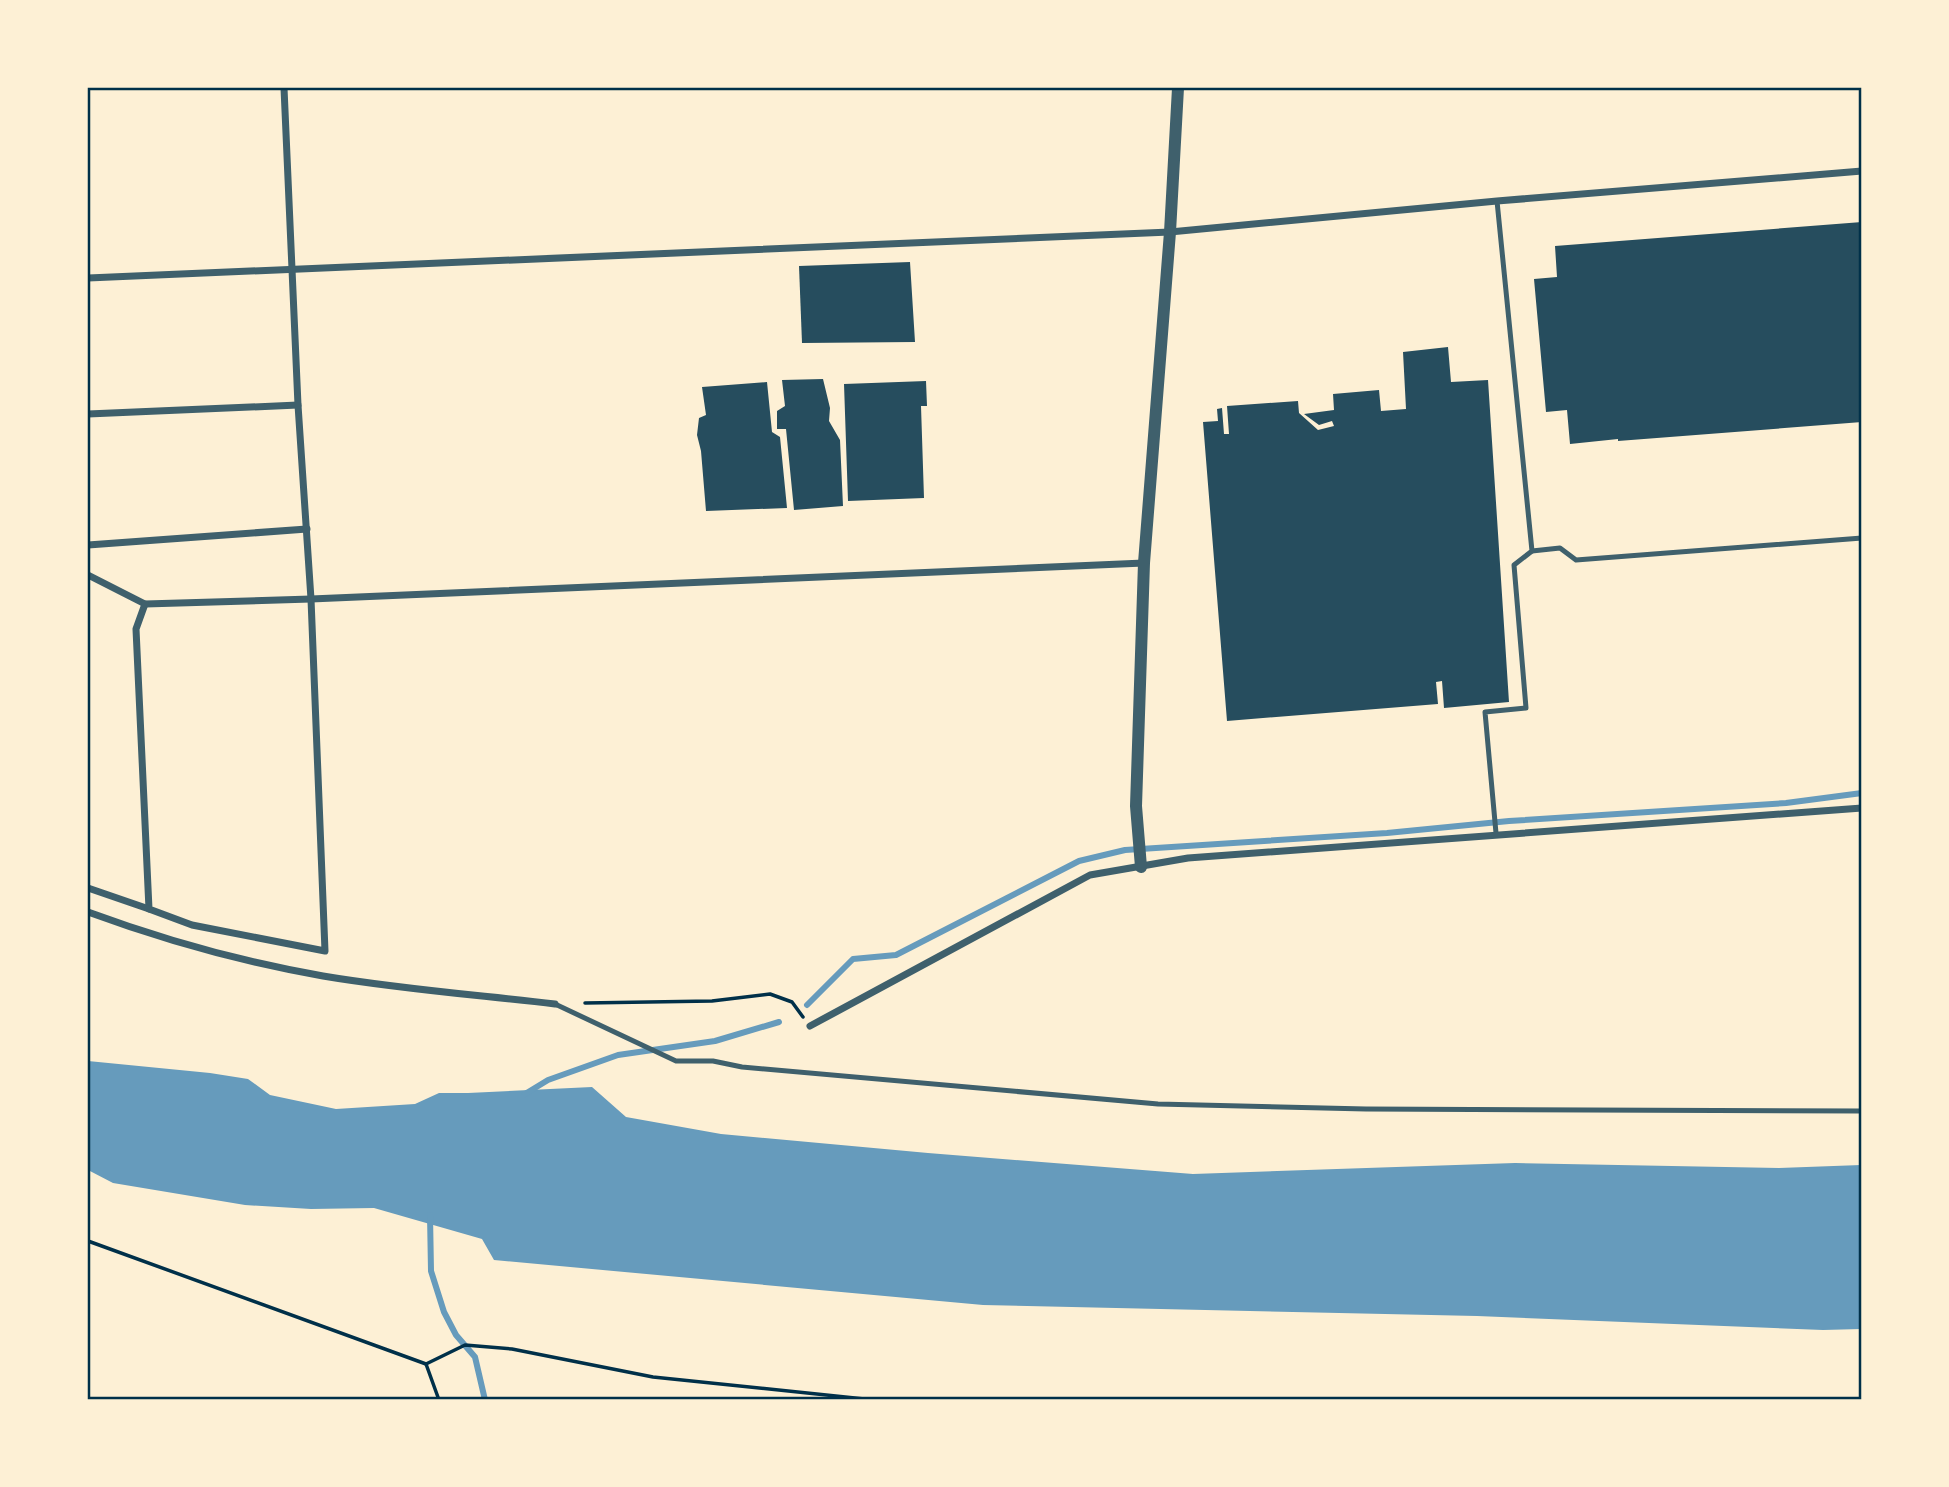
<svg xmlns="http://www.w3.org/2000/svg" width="1949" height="1487" font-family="Raleway,sans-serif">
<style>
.water{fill:#669bbc}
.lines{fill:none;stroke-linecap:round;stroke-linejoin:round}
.stream{stroke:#669bbc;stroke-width:6}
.building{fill:#264d5e}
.path{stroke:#003049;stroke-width:3.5}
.service{stroke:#3f606c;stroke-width:5}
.minor{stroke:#3f606c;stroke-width:7}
.tertiary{stroke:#3f606c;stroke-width:12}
.neatline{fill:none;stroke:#003049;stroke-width:2.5}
</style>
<rect width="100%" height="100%" fill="#fdf0d5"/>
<polygon class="water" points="88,1061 210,1073 248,1079 270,1095 336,1109 415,1104 439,1093 468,1093 592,1087 626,1117 721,1134 928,1153 1193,1174 1515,1163 1779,1168 1861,1165 1861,1329 1823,1330 1477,1316 983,1305 494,1260 482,1239 374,1208 311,1209 245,1205 113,1183 88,1170"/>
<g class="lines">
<g class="stream">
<polyline points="807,1005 853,959 896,955 1079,861 1125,850 1387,833 1509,821 1786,803 1862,793"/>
<polyline points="525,1094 548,1080 618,1055 715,1041 779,1022"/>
<polyline points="430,1215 431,1271 444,1312 456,1335 475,1357 485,1400"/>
</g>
</g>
<g class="building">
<polygon points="1862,222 1862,422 1618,441 1618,439 1570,444 1567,410 1546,412 1534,279 1557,277 1555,246"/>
<polygon points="910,262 915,342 802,343 799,266"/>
<polygon points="1448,347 1451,382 1488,380 1509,702 1444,708 1442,681 1436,682 1438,704 1227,721 1203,422 1218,421 1217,409 1222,408 1224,434 1229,434 1227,406 1298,401 1299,413 1318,430 1334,426 1332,421 1319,425 1304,414 1334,410 1333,394 1379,390 1381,411 1406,409 1403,352"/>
<polygon points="823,379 830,408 829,421 840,440 843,506 794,510 786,429 777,429 777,411 785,406 782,380"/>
<polygon points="926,381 927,406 921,406 924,498 848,501 844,384"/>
<polygon points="767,382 772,432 780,437 787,508 706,511 701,451 697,435 699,418 706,415 702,387"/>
</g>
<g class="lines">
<g class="path">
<polyline points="585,1003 712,1001 770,994 792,1002 803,1017"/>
<polyline points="88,1241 426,1364 465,1345 512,1349 653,1377 874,1400"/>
<polyline points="426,1364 439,1400"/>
</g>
<g class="service">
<polyline points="1532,551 1560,548 1576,560 1862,538"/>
<polyline points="1496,833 1485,712 1526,708 1514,565 1532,551 1497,201"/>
<polyline points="555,1004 676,1061 713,1061 742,1067 1158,1104 1366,1109 1862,1111"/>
</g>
<g class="minor">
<polyline points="88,278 1170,232 1497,201 1862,171"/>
<polyline points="88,414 298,405"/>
<polyline points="88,545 307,529"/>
<polyline points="88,575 145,604 311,599 1144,563"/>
<polyline points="145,604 136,629 149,909 192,925 325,951 311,599 298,405 284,88"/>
<polyline points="88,888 149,909"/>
<path d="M88,912C164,940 243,962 323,976C400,989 478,995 555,1004"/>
<polyline points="810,1026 1090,875 1188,858 1862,808"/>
</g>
<polyline class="tertiary" points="1141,867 1136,806 1144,563 1170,232 1178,88"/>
</g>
<rect width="1949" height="1487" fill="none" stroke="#fdf0d5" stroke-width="178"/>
<rect x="89" y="89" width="1771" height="1309" class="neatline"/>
</svg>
